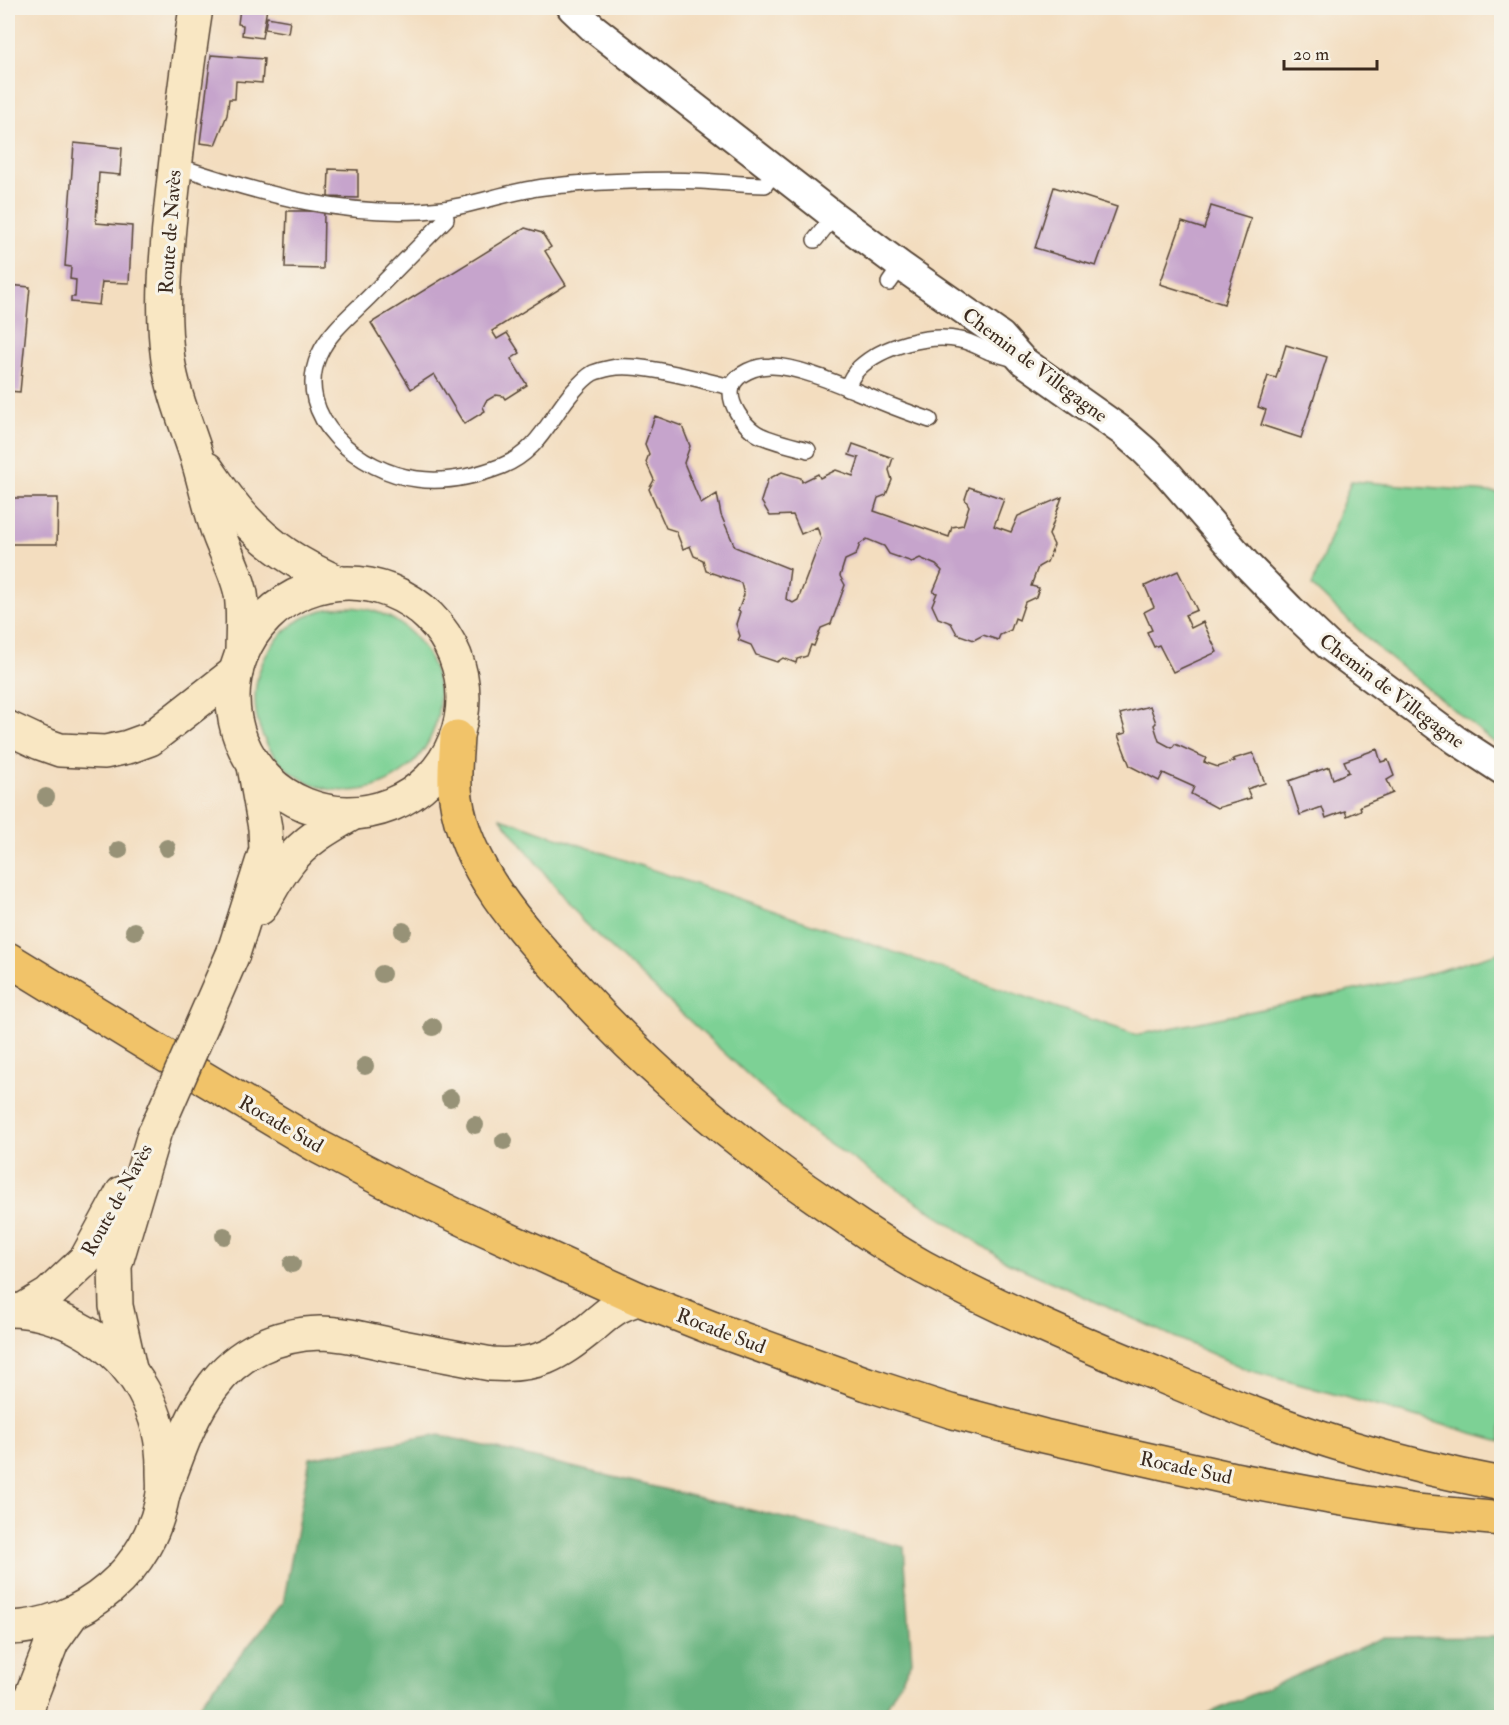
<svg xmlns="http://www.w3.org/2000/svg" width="1509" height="1725" font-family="'IM FELL Double Pica',serif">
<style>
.green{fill:#7dd195;stroke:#5c7e5a;stroke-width:1.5}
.forest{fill:#66b37e;stroke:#506e4e;stroke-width:1.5}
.building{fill:#c6a4cc}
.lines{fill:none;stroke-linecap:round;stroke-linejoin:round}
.service-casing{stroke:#574536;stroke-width:18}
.minor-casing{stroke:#574536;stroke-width:32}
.secondary-casing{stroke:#574536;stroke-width:36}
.primary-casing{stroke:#574536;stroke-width:36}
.service{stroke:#fff;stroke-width:15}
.minor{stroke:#fff;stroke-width:28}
.secondary{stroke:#f9e7c3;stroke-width:33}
.primary{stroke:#f1c369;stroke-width:33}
.secondary-bridge-casing{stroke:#574536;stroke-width:36;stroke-linecap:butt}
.secondary-bridge{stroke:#f9e7c3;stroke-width:33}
.tree{fill:#979277}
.labels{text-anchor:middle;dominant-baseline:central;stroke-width:6;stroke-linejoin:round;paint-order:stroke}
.street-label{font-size:20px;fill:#3b2a1e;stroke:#f7f3e8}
</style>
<rect width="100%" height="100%" fill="#f7f3e8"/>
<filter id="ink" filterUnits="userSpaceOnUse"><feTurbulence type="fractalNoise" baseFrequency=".0167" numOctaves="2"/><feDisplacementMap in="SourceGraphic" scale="12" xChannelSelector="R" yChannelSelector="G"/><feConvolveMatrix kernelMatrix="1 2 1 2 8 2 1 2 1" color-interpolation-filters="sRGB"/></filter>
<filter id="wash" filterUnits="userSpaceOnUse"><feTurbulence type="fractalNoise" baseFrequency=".008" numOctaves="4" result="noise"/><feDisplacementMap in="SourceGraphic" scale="24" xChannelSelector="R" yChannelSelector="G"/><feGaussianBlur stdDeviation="1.35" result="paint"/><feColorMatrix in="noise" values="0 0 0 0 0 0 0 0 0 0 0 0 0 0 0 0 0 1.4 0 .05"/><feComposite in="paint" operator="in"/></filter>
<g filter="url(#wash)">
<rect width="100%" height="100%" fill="#f3ddbf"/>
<g class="green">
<polygon points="1351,481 1501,493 1501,748 1379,649 1312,586"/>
<circle cx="347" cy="699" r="92"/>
<polygon points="501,818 1137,1035 1418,977 1501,952 1501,1441 1248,1370 1007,1262 802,1125 583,922"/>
</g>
<g class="forest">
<polygon points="439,1435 904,1547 912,1661 881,1717 189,1717 283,1604 310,1458"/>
<polygon points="1501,1637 1501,1717 1200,1717 1382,1638"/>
</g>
<g id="blocks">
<g class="building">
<polygon points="240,8 267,8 262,38 242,35 243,25 238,24"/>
<polygon points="267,17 290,21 288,33 265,29"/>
<polygon points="211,55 264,59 262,83 236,81 235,99 229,99 227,115 215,145 200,143"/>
<polygon points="74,143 122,148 120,175 99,173 96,223 132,226 129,283 102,282 99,305 71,302 71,297 75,297 76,280 70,279 71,267 65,266"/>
<polygon points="329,169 358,170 358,198 328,197"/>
<polygon points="1054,187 1117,207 1096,266 1035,248"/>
<polygon points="1211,206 1251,218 1224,304 1160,284 1182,222 1204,229"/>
<polygon points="287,211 324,211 323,269 285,268"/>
<polygon points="525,228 542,233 551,247 545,251 566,285 492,331 497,339 507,333 520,353 511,359 527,385 505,399 503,396 496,395 486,401 483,407 485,411 464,424 434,374 411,389 371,323"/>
<polygon points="8,285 30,287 20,392 8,391"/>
<polygon points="1286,345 1327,357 1301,438 1261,425 1266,410 1258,407 1268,376 1276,378"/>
<polygon points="655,416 682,426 690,446 684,463 701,504 717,494 721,515 735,547 790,569 786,599 793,603 798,600 821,539 817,527 801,534 793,515 770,516 761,501 768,479 782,472 801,478 802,482 818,474 820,478 836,470 853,476 859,458 849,455 853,444 893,458 889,470 892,480 886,495 878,498 874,511 949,537 952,527 963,525 969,506 965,499 969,487 1004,499 994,526 1011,532 1018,516 1062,497 1049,535 1054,545 1047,562 1038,567 1031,586 1039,588 1036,597 1025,602 1019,620 1015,618 1011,630 1000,635 998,640 983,635 974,640 957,634 951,623 938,618 932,605 937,593 933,592 942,571 936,565 920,558 912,562 889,554 884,546 867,539 860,544 856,555 845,560 840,576 845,585 831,624 821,628 814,646 811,645 807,656 797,659 796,663 783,658 777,662 756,655 751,645 738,640 740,636 736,624 740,612 738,611 744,595 741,583 706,571 703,560 694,556 690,546 683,549 676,531 666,528 649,489 654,480 646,462 649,454 645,444"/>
<polygon points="8,498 58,498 57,544 8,544"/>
<polygon points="1178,571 1197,610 1185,615 1191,628 1203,622 1217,652 1173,672 1159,645 1154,647 1147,632 1152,630 1144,612 1154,607 1145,586"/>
<polygon points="1150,706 1156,723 1154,725 1159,741 1172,748 1175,744 1206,758 1204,762 1218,767 1235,761 1233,759 1253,753 1265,783 1247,789 1251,798 1217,808 1191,794 1194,787 1163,773 1159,781 1130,766 1118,735 1126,733 1120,714"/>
<polygon points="1377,749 1381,762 1388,760 1394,776 1387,780 1393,793 1360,806 1361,810 1347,816 1345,811 1326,818 1322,807 1300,815 1289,781 1329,767 1333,779 1349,772 1344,761"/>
</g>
</g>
</g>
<g filter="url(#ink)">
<use href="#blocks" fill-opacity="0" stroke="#574536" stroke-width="1.5"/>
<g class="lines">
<g class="service-casing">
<g id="service">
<path d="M175,165C260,194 353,220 443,209C473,205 502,194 532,189C546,186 560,186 573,184C615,181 658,179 701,181C722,182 743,185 765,185L775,171"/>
<path d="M445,209L446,219C420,245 395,271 369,297C352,314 329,332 319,355C292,417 361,473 417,479C445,483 476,476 502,466C537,452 548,422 570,395C577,387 584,378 593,373C598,371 606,369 611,368C639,362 702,381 732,387"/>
<polyline points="815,240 834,216"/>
<polyline points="889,283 901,266"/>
<path d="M847,388C850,380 854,373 859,368C882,346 930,333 960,340C972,342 980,348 990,352C999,355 1009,357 1018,360"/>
<path d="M808,450C794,446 769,441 756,433C744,425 727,403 732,387C736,373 757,366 770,366C797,365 845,387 870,397C890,406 910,413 930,420"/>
</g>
</g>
<g class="minor-casing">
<polyline id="minor" points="572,8 592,27 834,216 901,266 1001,336 1023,361 1122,431 1145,451 1167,473 1247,565 1290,609 1328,645 1456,740 1502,770"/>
</g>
<g class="secondary-casing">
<g id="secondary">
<path d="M196,8C186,73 178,139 171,206C166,257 161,309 168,360C173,392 185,421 195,451C204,479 209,507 219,535C226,554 237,573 241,594C244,613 242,634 242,653"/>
<path d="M207,469C219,486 230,503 244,518C270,547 304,568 340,583"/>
<circle cx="348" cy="698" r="115"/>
<polyline points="8,728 40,743 60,750 105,752 128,747 150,739 236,672"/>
<path d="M260,908C269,893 277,877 288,863C304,841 329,827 352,814"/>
<polyline points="233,954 266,850 265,828 254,766"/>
<path d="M8,1310C36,1310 61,1318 85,1332C135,1360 164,1414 163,1471C163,1478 164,1487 163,1494C151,1569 83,1627 8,1628"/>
<polyline points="23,1310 48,1295 86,1259 122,1193"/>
<polyline points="130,1369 116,1306 115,1266 154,1134"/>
<path d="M163,1494C177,1458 189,1417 213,1386C238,1352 277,1334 320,1333C345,1333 372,1341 397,1346C428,1352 460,1358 491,1364C538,1367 556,1356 592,1327C608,1313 618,1304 639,1299"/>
<polyline points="26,1718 30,1699 52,1642 72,1614"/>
</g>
</g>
<g class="primary-casing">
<g id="primary">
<path d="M457,737C456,758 453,778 456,798C466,873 530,938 578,991C652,1072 735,1142 826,1204C857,1226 889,1248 923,1267C997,1307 1074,1340 1152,1372C1216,1399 1282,1427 1349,1447C1399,1462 1450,1474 1502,1484"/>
<polyline points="8,959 158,1051 319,1147 396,1187 476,1225 639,1299 712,1328 867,1384 950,1411 1044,1436 1234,1479 1330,1497 1416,1511 1502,1519"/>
</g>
</g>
<use href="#service" class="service"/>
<use href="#minor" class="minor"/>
<use href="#secondary" class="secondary"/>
<use href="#primary" class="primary"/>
<g class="secondary-bridge-casing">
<polyline id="secondary-bridge" points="157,1128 233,954"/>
</g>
<use href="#secondary-bridge" class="secondary-bridge"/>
</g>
<g class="tree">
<circle cx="46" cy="797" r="9"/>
<circle cx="167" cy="848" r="9"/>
<circle cx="119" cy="850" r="9"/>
<circle cx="134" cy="931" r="9"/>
<circle cx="403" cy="931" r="9"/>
<circle cx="382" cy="974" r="9"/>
<circle cx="433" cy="1027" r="9"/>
<circle cx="365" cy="1066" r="9"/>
<circle cx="450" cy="1098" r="9"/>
<circle cx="475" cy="1125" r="9"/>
<circle cx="504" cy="1141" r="9"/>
<circle cx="224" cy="1236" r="9"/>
<circle cx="292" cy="1264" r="9"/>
</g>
</g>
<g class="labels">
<g class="street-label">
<text transform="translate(170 232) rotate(-86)">Route de Navès</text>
<text transform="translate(1035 365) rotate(37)">Chemin de Villegagne</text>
<text transform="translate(1392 691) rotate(37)">Chemin de Villegagne</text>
<text transform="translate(281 1124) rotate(30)">Rocade Sud</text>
<text transform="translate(117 1200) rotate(-61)">Route de Navès</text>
<text transform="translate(721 1331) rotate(21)">Rocade Sud</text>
<text transform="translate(1186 1468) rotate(12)">Rocade Sud</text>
</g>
</g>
<rect width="1509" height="1725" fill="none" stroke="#f7f3e8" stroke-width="30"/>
<path d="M1284 60v9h93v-9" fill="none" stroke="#3b2a1e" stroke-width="3"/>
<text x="1293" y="60" font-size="18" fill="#3b2a1e" stroke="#f7f3e8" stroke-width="4.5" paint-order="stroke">20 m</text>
</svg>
